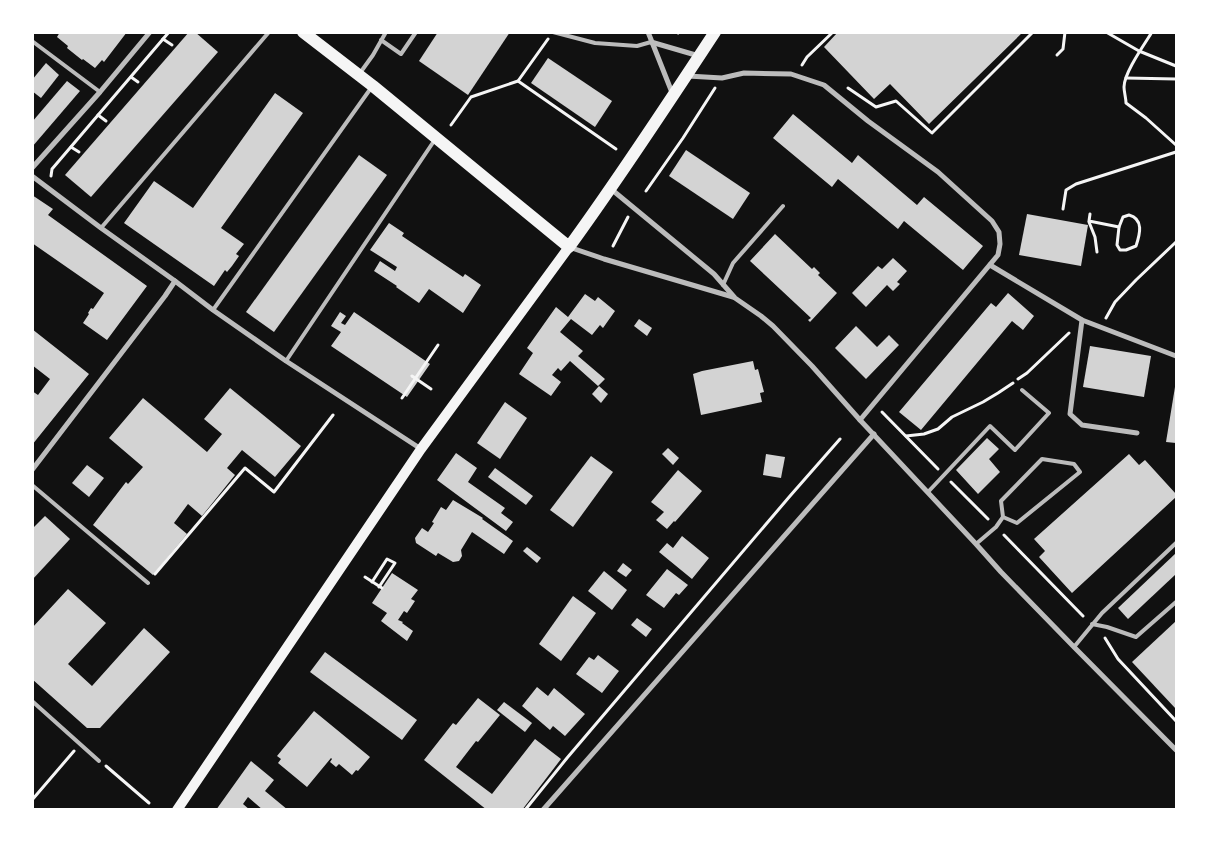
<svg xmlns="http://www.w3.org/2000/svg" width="1209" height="842" font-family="Montserrat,sans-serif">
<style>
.building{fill:#d3d3d3}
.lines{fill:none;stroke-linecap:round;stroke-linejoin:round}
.path{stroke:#f5f5f5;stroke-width:3}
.service{stroke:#bcbcbc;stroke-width:4}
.minor{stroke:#bcbcbc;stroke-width:5}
.secondary{stroke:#f5f5f5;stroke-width:10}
.primary{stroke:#f5f5f5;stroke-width:12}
</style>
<rect width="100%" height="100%" fill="#111"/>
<g class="building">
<polygon points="60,32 127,32 104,62 102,60 95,68 83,59 82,60 67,48 68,46 57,37"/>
<polygon points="189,32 195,32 218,52 91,197 65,175"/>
<polygon points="438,32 510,32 468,95 419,61"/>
<polygon points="838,32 1023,32 929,124 890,84 874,99 824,47"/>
<polygon points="548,58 612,101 595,127 531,83"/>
<polygon points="46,63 59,75 41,98 32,91 32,80"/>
<polygon points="67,81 80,91 32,147 32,122"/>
<polygon points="275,93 303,113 221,228 244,244 236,254 239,256 232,266 227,272 225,270 214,286 124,223 154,181 193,208"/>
<polygon points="793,114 852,163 858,155 917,205 924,197 983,246 963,270 904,221 898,229 838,179 832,187 773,138"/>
<polygon points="686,150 750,193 733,219 669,176"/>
<polygon points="359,155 387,175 274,332 246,312"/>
<polygon points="32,195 53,209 48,215 147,286 107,340 83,323 89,314 88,313 91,308 93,309 104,293 32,243"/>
<polygon points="1027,214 1088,225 1081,266 1019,255"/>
<polygon points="389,223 404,233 402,236 463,277 465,274 481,285 463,313 429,289 419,303 396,287 397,286 374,271 380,261 395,271 397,267 370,250"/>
<polygon points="775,234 812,269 814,267 820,273 818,275 837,293 810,322 808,320 811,318 750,261"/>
<polygon points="893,258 907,271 897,282 900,284 893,291 887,285 866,307 852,293 878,266 882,269"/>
<polygon points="1008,293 1034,316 1023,330 1012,321 921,430 899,412 991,303 996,307"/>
<polygon points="585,294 595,301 598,297 615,311 603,328 600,325 592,335 571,319 560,332 583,351 578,356 605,379 598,386 570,361 561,371 558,368 552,375 561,382 551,396 519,374 533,353 527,348 556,307 568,317"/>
<polygon points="340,312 346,316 341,323 345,325 354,312 430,364 407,397 331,346 341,332 331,326"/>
<polygon points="639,319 652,328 647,336 634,326"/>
<polygon points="856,326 877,347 889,335 899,345 866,379 835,348"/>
<polygon points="32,329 89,374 32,445 32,391 38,395 50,379 32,365"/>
<polygon points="1090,346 1151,356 1144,397 1083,387"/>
<polygon points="753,361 755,370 758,369 764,392 760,393 762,402 701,415 693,374 702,371"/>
<polygon points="599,386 608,394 601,403 592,394"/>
<polygon points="1175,387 1176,387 1176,443 1166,442"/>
<polygon points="230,388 301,446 275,477 242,450 227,468 235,475 202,516 188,504 174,523 187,534 153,575 93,525 126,482 128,484 143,467 109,438 143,398 207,452 222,434 204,419"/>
<polygon points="505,402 527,418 500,459 477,443"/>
<polygon points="987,438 999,449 989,459 1000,472 978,494 956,470"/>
<polygon points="668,448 679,458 673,465 662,454"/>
<polygon points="456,453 477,468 468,482 505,508 501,513 513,522 506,531 437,480"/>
<polygon points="766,454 785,457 781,478 763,475"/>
<polygon points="1129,454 1139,465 1145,460 1176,494 1176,497 1072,593 1039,557 1045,551 1034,539"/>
<polygon points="591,456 613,472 573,527 550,510"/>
<polygon points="87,465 104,478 89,497 72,483"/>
<polygon points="495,468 533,496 526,505 488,477"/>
<polygon points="678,470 702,491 675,522 674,521 667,529 656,520 664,512 651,502"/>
<polygon points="453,500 483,518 482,519 513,541 504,554 472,532 461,550 462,556 459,561 453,562 438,553 436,556 416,543 415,538 422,528 428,532 434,523 432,522 441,507 446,510"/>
<polygon points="45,516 70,539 32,580 32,529"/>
<polygon points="682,536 709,558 692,579 659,552 667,543 673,548"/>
<polygon points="527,547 541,558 537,563 523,551"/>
<polygon points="1176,553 1176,574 1128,619 1118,608"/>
<polygon points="623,563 632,570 626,577 617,571"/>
<polygon points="667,569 688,585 679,595 676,593 664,608 646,595"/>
<polygon points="604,571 627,590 612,610 588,591"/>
<polygon points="392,573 418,590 411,599 415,601 407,613 404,611 398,620 403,622 402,623 413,631 407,641 381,621 387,613 372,603"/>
<polygon points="68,589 106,623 68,664 92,686 144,628 170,652 100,728 87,728 32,679 32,628"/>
<polygon points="573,596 596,613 561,661 539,644"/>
<polygon points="637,618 652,629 646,637 631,625"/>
<polygon points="1176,621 1176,709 1132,662"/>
<polygon points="325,652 417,720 402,740 310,672"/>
<polygon points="598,655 619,671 602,693 576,674 589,657 594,660"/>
<polygon points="537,687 548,696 554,688 585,714 565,736 553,726 550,730 522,706"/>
<polygon points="478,698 500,715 478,742 476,741 456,767 492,794 535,739 561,759 522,810 487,810 424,760 453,723 456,725"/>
<polygon points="504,702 532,723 525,732 497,710"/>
<polygon points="314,711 370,757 358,771 356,770 352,775 339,764 336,767 330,762 332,759 331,758 307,787 278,763 281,759 277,756"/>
<polygon points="251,761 274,780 265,791 288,810 263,810 248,797 243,804 250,810 216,810"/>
</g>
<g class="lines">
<g class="path">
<polyline points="676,32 678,33"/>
<polyline points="1106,32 1139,51 1176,66"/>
<path d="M1152,32C1144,45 1124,73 1124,87C1124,92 1126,98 1126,103L1146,118L1176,145"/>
<polyline points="163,39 172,45"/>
<polyline points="1057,55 1063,49 1065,32"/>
<polyline points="802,65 807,57 833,32"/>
<polyline points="131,77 138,82"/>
<polyline points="1126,78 1176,79"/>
<polyline points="518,81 616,149"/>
<polyline points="848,88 876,107 896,101 932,133 1033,32"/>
<polyline points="98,115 106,121"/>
<polyline points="451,125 471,97 518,81 548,39"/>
<polyline points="71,147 79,152"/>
<polyline points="51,176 52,169 169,32"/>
<polyline points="646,191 683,138 715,88"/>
<polyline points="1063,209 1066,190 1076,184 1176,152"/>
<polyline points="1090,214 1089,221 1119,227"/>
<path d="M1129,215C1144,219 1140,234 1136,246L1126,250H1120L1117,245L1119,227L1123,217Z"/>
<polyline points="1089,222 1095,237 1097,252"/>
<polyline points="613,246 628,217"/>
<polyline points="1106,318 1115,302 1136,280 1176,242"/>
<polyline points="412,376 431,389"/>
<polyline points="1018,379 1027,373 1069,333"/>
<polyline points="402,398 438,345"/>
<polyline points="882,412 938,469"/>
<polyline points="906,436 924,434 938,429 952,417 983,402 998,393 1013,383"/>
<polyline points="951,482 988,519"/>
<polyline points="1004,535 1083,616"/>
<polyline points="155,574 245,468 274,492 333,415"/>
<polyline points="365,577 382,588"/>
<polyline points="372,582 387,559 395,563 379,587"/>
<polyline points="1105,638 1118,659 1176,721"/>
<polyline points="106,766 149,803"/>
<polyline points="32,800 74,751"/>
<polyline points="525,810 567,758 790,496 840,439"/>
</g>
<g class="service">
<polyline points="553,32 595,43 637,46 651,42"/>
<polyline points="381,40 401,54 416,32"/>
<polyline points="32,41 100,92"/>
<polyline points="360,73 373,55 386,32"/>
<polyline points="101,228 269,32"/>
<polyline points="723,285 733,263 783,206"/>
<polyline points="213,310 371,88"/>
<polyline points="286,361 434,141"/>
<polyline points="32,485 148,583"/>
<polyline points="928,492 990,426 1015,450 1049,413 1022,390"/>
<polyline points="976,544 996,527 1003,517 1001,501 1042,459 1074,464 1080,472 1017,523 1003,517"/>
<polyline points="1092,624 1107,627 1136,637 1176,602"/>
<polyline points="1074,647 1102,613 1176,543"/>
<polyline points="32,701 99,761"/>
</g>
<g class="minor">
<polyline points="648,32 673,95"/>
<polyline points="651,42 699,56"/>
<polyline points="688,76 722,78 744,73 791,74 824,85 868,121 938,172 992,221 999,232 1000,244 998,255 860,420"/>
<polyline points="32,168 100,92 150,32"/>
<polyline points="32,176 101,228 175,281 213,310 286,361 421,449"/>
<polyline points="611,189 714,274 735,298 761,316 773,326 812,366 860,420 976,544 1001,572 1074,647 1176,750"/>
<polyline points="569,247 604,259 733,297"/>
<polyline points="990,265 1082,320 1070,414 1082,425 1137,433"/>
<polyline points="1082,320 1176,356"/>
<polyline points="32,470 165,296 175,281"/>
<polyline points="543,810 874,434"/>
</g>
<polyline class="secondary" points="177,810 421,449 569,247"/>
<path class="primary" d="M303,32L373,86L569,247C620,177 667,105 715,32"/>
</g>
<rect width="1209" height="842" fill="none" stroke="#ffffff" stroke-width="68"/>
</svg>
